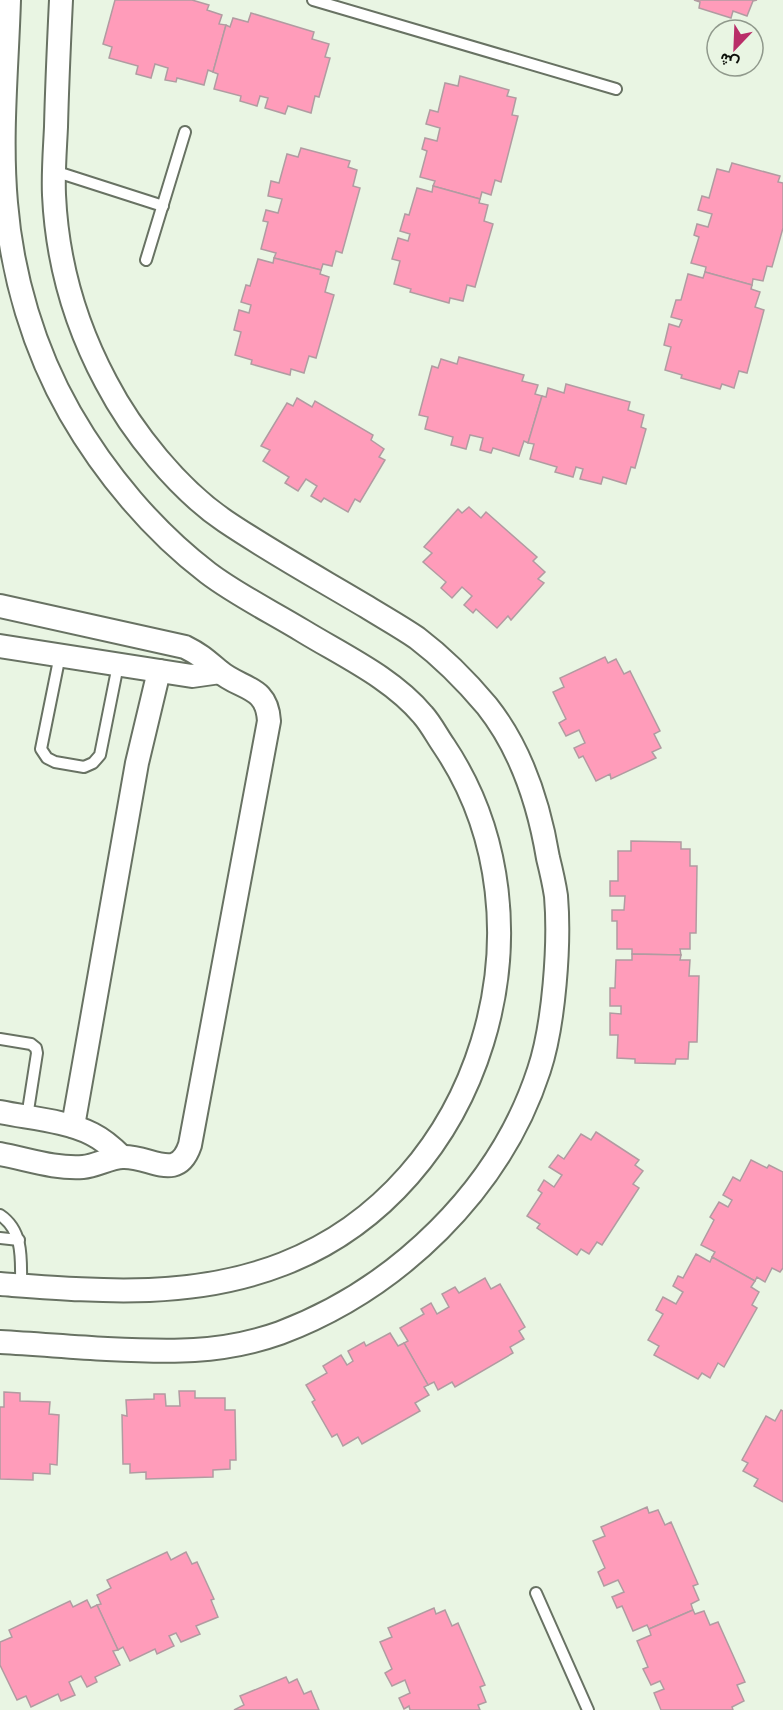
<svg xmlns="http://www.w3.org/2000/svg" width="783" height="1710" font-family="Overpass,Vazirmatn,sans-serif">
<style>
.building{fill:#ff9cba;stroke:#b19ba1;stroke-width:1.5}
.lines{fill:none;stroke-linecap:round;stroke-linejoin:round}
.lane-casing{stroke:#687263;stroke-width:14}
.street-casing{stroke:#687263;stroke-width:26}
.lane{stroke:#fff;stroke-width:10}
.street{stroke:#fff;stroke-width:22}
</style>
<rect width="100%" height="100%" fill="#e9f5e3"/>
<g class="building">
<polygon points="115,0 192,0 209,5 207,10 222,15 219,24 226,25 213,72 208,70 204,85 177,78 176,82 165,80 168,68 155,64 151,78 136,74 138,66 109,58 112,47 103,44"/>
<polygon points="694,0 757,0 753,1 747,16 733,11 731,18 699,8 700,2"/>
<polygon points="251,13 314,32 312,39 329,44 325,57 330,58 319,97 315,96 311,113 288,106 285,114 265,108 268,98 260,96 257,106 240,101 241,96 214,89 218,74 213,72 226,25 230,27 233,18 248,22"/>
<polygon points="460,76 509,90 507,96 516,98 512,115 518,116 501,182 495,180 491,195 482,192 480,199 433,186 435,181 420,177 427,151 422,149 425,138 437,141 440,128 426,124 430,110 438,112 445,83 458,86"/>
<polygon points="301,148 350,161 348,167 357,170 353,186 360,188 342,253 336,251 332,266 323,264 321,270 274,258 276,253 261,249 268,222 263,221 266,210 278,213 282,199 268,196 271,181 279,183 287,154 298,157"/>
<polygon points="732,163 780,176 778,182 783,183 783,228 772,267 767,266 763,281 753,279 752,285 705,272 706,267 691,263 699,237 694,235 697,224 708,227 712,214 698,210 702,196 709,198 717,169 729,172"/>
<polygon points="433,186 480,199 479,203 488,205 484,221 493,224 475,287 467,285 463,301 450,298 449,303 410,292 411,289 394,284 400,261 392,259 398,238 408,241 410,234 400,231 405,214 409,215 417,188 432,192"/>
<polygon points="274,258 321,270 320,274 329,277 325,292 334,295 316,358 309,356 304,373 291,369 290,375 251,364 252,360 235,355 241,332 234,330 239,310 249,313 251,305 241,302 246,285 250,286 258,259 273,263"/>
<polygon points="705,272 752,285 751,289 760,292 755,307 764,310 747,373 739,371 734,388 722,384 720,389 681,378 682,375 665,370 671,347 664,345 669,324 679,327 682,320 671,317 676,300 681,300 688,274 703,278"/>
<polygon points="459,357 524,375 522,381 538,385 535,394 542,396 528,443 524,441 519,456 493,448 491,453 480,450 483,438 470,435 466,449 451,445 453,437 425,429 428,417 419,415 432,366 438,368 441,359 457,364"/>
<polygon points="566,384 630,402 628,410 644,415 641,427 646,429 635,468 631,467 626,484 603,477 601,484 580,479 583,469 576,467 573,477 555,472 557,467 530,459 534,444 528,443 542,396 546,397 548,388 564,393"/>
<polygon points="297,398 312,407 315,401 373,435 371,440 384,449 379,457 385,460 360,502 355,499 348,512 324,498 321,502 311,496 317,486 306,479 298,491 285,483 289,477 263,461 270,450 261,446 287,403 293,406"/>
<polygon points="469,507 481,518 486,512 537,557 533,561 545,572 538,579 544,583 511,620 508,616 497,628 476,609 473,613 464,605 472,596 462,587 452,598 441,588 446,582 423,562 432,553 424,547 458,509 462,513"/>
<polygon points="605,657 608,663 616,659 624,674 630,671 660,731 654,734 661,748 652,752 656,758 611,779 610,774 596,781 583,756 579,758 574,748 585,743 579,730 566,736 559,723 566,719 553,692 564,687 560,678"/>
<polygon points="631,841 681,842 681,849 690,849 690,866 697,866 696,933 690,933 690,949 680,949 681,955 632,954 632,949 617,949 617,921 612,921 612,910 624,910 625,896 610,896 610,881 618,881 618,851 631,851"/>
<polygon points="632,954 681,955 680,960 690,960 689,976 699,976 697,1042 689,1042 688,1059 676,1059 675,1064 635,1063 635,1059 617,1058 618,1035 610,1035 610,1013 621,1014 621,1006 610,1006 610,988 615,988 616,960 632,960"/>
<polygon points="596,1132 639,1160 635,1165 643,1171 633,1184 639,1188 602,1245 597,1242 589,1254 581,1249 577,1255 537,1228 540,1224 527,1216 542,1193 538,1190 544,1180 554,1187 562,1175 549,1167 558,1155 564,1159 581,1134 591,1140"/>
<polygon points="751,1160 767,1168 769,1165 783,1172 783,1268 780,1272 772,1268 765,1282 757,1277 755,1281 712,1257 715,1252 701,1245 714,1220 710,1217 719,1202 728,1207 732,1200 723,1195 733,1177 740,1181"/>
<polygon points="696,1254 710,1262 712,1257 755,1281 751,1287 759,1292 752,1305 757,1308 724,1367 718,1363 710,1378 702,1373 698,1379 654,1355 659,1346 648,1340 663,1314 656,1310 663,1297 676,1304 683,1292 673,1286 678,1276 683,1278"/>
<polygon points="485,1278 491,1289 500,1284 525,1327 519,1331 524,1339 510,1347 513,1353 455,1387 452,1382 438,1390 434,1382 428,1385 404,1343 408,1341 400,1328 424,1314 421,1309 431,1303 437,1314 449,1307 442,1294 455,1287 459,1293"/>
<polygon points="390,1333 398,1346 404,1343 428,1385 424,1387 429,1395 415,1403 420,1411 362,1444 358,1437 343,1446 337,1434 332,1437 312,1402 315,1400 306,1385 327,1373 323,1366 341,1355 347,1365 353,1361 348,1351 364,1342 366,1346"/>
<polygon points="179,1391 195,1391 195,1398 225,1398 225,1410 235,1410 236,1460 230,1460 230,1469 213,1470 213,1477 146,1479 146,1472 130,1473 130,1464 123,1464 122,1415 127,1416 126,1400 154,1399 154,1394 165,1394 166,1406 180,1406"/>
<polygon points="4,1392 20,1393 20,1401 50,1402 49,1414 59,1415 57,1465 50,1464 50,1474 33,1473 33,1480 0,1479 0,1407 4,1407"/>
<polygon points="781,1410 783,1411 783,1502 754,1486 758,1479 743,1471 748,1463 742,1460 766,1416 775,1421"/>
<polygon points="647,1507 649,1513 658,1510 665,1525 671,1522 698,1584 693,1586 699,1600 691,1604 693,1610 649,1629 647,1625 633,1631 622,1606 617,1608 612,1597 624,1592 618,1580 604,1586 598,1572 605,1568 593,1541 605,1536 601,1527"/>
<polygon points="167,1552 171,1560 186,1552 192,1564 197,1562 214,1599 211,1600 218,1617 196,1626 200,1634 181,1642 176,1633 169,1636 174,1646 157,1654 155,1649 130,1661 123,1647 118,1650 97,1605 101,1604 97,1595 111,1588 107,1580"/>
<polygon points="87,1600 91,1608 97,1605 118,1650 113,1651 120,1665 95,1677 97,1682 87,1687 81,1676 69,1682 75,1695 61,1701 58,1694 31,1707 26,1696 17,1700 0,1665 0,1642 12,1637 9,1630 70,1601 73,1607"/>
<polygon points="434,1608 436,1614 445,1610 452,1626 458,1623 485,1685 480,1687 486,1702 478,1705 480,1710 410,1710 409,1706 404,1709 399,1698 410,1693 405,1680 392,1686 385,1673 392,1669 380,1642 392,1637 388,1628"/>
<polygon points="693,1610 695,1614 704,1611 710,1625 718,1622 745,1682 737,1685 744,1701 732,1707 733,1710 661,1710 654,1693 664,1689 660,1681 651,1685 643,1669 648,1667 637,1641 651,1635 649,1629"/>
<polygon points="286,1677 289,1683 297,1679 304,1694 311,1691 319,1710 234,1710 244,1705 240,1696"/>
</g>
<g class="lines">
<g class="lane-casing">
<g id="lane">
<polyline points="313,0 616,89"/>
<polyline points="54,171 163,206"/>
<polyline points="146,260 185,132"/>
<polyline points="60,655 41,749 47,758 55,762 84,767 93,763 100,755 118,665"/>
<polyline points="0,1039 31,1044 36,1048 37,1053 27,1117"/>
<path d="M0,1215C24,1231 21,1260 21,1286"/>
<polyline points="0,1238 19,1240"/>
<polyline points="536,1593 588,1710"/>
</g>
</g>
<g class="street-casing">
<g id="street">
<path d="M0,606L185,647C201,655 206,660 219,671C241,690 267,685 269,721L190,1145C177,1183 151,1156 123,1157C111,1157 96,1166 83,1167C55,1169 27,1159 0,1154"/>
<polyline points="0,646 192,676 220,672"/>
<path d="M0,1112C29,1118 67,1121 92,1134C104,1140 113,1148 122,1157"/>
<polyline points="73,1126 137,763 159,671"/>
<path d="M0,1284C96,1291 191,1300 283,1264C482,1187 562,922 444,746C437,736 431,724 423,715C392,678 344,656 303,631C272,612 237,595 208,573C153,531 105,474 70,413C34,350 12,276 6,203C0,136 7,67 9,0"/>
<path d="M0,1342C36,1344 71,1347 107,1349C168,1352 221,1354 280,1333C397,1289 500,1190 539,1070C554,1025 560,944 556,896C554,883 551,870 548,858C539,804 521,749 487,706C466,681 442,657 417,638C401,627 383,617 367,607C320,579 271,552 225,521C178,489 132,432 106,382C75,324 57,260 54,195C53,172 55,149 56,127C57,84 59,42 61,0"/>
</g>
</g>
<use href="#lane" class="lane"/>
<use href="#street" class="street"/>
</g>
<g transform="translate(735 48) rotate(203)"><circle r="28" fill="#e9f5e3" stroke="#90998c" stroke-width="1.5"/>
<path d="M0-4.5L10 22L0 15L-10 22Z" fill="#b92e68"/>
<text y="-9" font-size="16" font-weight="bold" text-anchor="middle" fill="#0b0f09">ش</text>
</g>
</svg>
